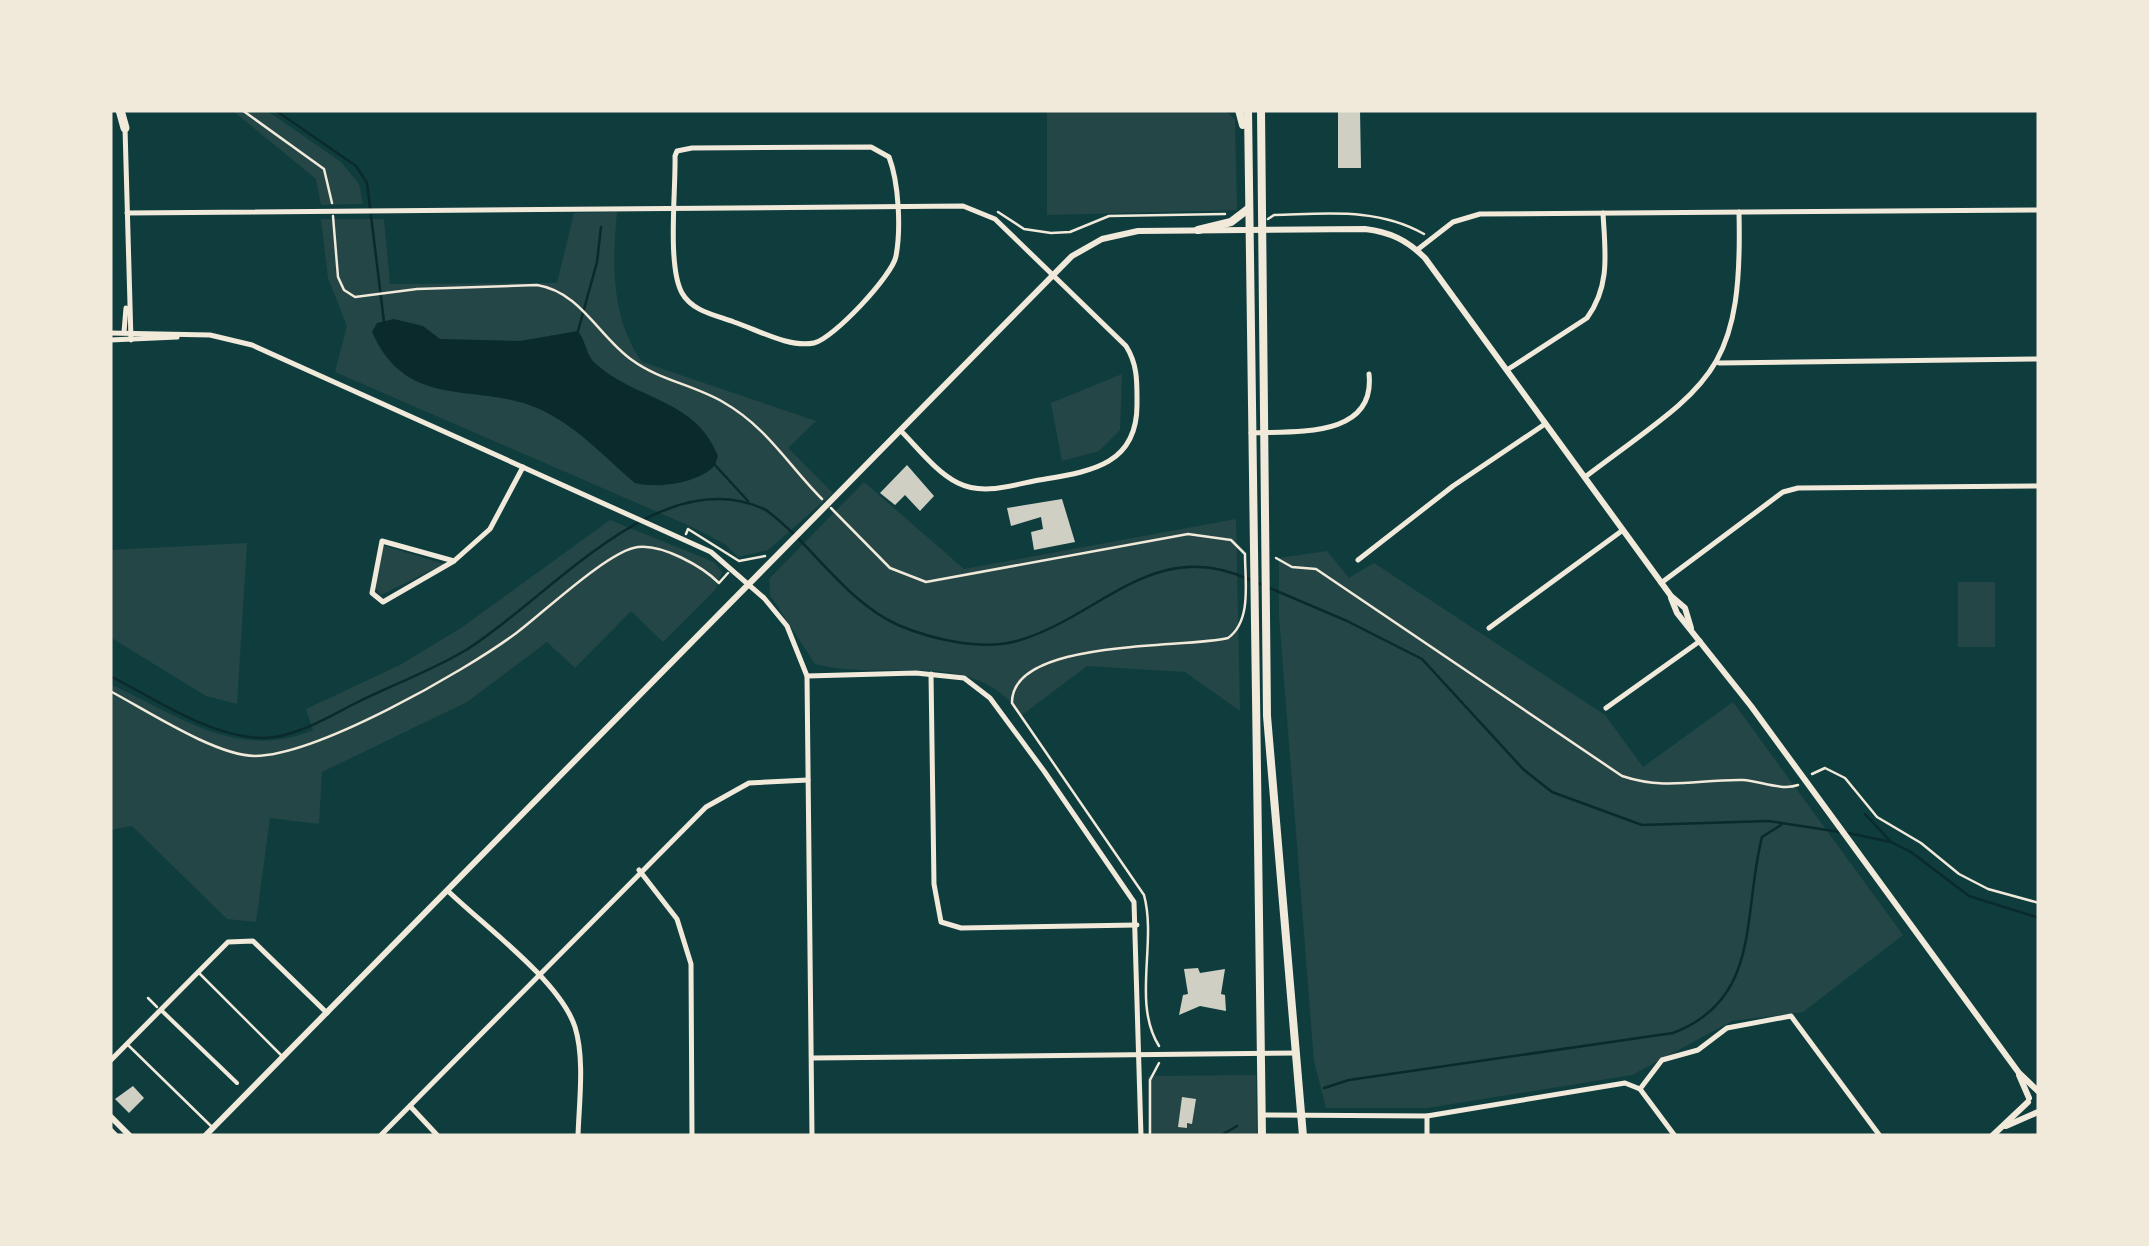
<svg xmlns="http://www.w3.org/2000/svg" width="2149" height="1246" font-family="'Roboto Condensed',sans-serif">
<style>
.green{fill:#244646}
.water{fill:#0a2a2b}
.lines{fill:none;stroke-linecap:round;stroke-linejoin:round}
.stream{stroke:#0a2a2b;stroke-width:2.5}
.building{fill:#cfcfc3}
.path{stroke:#f1e9da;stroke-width:2.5}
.service{stroke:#f1e9da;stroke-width:2.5}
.pedestrian{stroke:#f1e9da;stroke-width:4}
.minor{stroke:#f1e9da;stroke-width:5}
.tertiary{stroke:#f1e9da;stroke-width:6}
.secondary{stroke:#f1e9da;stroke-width:8}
.trunk{stroke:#f1e9da;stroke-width:9}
</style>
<rect width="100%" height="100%" fill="#0f3d3e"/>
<!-- green -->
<g class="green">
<path d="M 232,110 L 266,110 L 341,162 L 359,184 L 363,204 L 321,205 L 316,179 Z"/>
<path d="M 1047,110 L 1225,110 L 1235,120 L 1237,210 L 1047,215 Z"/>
<path d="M 617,212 C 612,264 611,318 642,362 L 816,421 L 788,448 L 833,493 L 768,550 L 738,557 L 725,544 L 690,526 L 335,372 L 347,326 L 328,278 L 321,219 L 384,219 L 390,284 L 557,283 L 574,213 Z"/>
<path d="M 1122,374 L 1120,430 L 1099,451 L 1062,461 L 1051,403 Z"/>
<path d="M 864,482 L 964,569 L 1236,519 L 1240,711 L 1185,672 L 1087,666 L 1022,715 C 970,645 887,683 815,664 L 770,595 L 769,579 Z"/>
<path d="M 610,520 L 714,562 L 722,572 L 715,590 L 663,642 L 631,611 L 575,668 L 547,642 L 467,702 L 322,772 L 319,824 L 270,818 L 256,922 L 227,919 L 132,826 L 110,830 L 110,684 C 177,715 239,762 313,730 L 306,709 L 400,665 L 461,628 Z"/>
<path d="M 247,543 L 237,704 L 206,696 L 110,637 L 110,550 Z"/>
<path d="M 382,545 L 444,564 L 381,595 L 375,587 Z"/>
<path d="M 1327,551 L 1349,578 L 1374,563 L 1605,715 L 1643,767 L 1733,702 L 1903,935 L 1803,1012 L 1732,1021 L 1632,1075 L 1427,1108 L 1326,1108 L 1314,1061 L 1279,616 L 1279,558 Z"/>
<rect x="1958" y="582" width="37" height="65"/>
<path d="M 1256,1075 L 1257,1136 L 1148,1136 L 1148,1076 Z"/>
</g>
<!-- water -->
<path class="water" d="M 394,319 L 423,326 L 440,339 L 520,341 L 578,331 C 586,341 586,356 596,364 C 638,401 696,399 718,456 L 715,465 C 700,483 657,489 635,483 C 603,456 576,425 537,408 C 474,382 407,411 372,332 L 377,323 Z"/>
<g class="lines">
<!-- stream -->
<g class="stream">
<path d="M 275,110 L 356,166 L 367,183 L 384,322"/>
<path d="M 578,331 L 597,262 L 601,227"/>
<path d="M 715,465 L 748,501"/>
<path d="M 1258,583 L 1347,621 L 1422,659 L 1523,769 L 1552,792 L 1642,825 L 1768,821 L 1840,832"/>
<path d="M 110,676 C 156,699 211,738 264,738 C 296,737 328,717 356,703 C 392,685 431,671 466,650 C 550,598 660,459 766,510 C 812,544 845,601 898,625 C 931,639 981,651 1017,641 C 1101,617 1153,535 1250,580"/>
<path d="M 1865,814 L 1891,842"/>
<path d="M 1848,833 L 1891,842 L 1911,852 L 1969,896 L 2039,918"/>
<path d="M 1324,1088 L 1349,1080 L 1673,1033 C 1762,999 1742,916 1762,837 L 1781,825"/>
<path d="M 1220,1136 L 1237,1126"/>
</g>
</g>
<!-- building -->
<g class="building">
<path d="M 1338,110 L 1360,110 L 1361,168 L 1338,168 Z"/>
<path d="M 907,465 L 934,496 L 920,511 L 905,495 L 895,505 L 880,493 Z"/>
<path d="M 1062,499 L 1075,542 L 1034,550 L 1031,532 L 1043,529 L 1041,517 L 1011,526 L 1007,508 Z"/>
<path d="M 1198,968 L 1200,973 L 1225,969 L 1221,994 L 1225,995 L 1226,1011 L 1200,1006 L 1179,1015 L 1183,995 L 1188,994 L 1184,969 Z"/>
<path d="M 133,1086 L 144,1098 L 129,1113 L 115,1099 Z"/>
<path d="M 1182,1097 L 1196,1099 L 1192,1124 L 1187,1123 L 1187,1128 L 1178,1127 Z"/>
</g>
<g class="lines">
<!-- path -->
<g class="path">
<path d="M 242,110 L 324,169 L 332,203"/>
<path d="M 998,212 L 1024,229 L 1051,233 L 1070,232 L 1109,216 L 1225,214"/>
<path d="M 333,216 L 338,277 L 344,290 L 355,297 L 417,289 L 537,285 C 581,292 599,337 632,360 C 659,380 694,385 723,402 C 767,427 788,465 822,499"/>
<path d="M 1268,219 L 1274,215 C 1325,214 1377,207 1424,234"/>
<path d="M 831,508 L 890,568 L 926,582 L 1188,534 L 1231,540 L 1245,554"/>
<path d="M 686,534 L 688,529 L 739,561 L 765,556"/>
<path d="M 1276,558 L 1292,567 L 1316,569 L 1622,776 C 1667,791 1699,779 1743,780 C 1760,781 1782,791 1798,785"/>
<path d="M 110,691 C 146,710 216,756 255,756 C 318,755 463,672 515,634 C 542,614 609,550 638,547 C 662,544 702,566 719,583 L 728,573"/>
<path d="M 1812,774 L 1825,768 L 1845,778 L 1877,817 L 1921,843 L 1959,874 L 1988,889 L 2039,903"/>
<path d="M 148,998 L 157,1007"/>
<path d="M 1159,1046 C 1132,1003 1157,943 1144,895 L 1012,703 C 1011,638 1184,649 1228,638 C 1252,621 1245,581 1245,555"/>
<path d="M 1150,1136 L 1150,1080 L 1159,1063"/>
</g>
<!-- service -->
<g class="service">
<path d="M 199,973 L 282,1056"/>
<path d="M 128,1045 L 212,1127"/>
</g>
<!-- pedestrian -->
<path class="pedestrian" d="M 161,1010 L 237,1083"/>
<!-- minor -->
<g class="minor">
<path d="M 125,128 L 131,340"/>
<path d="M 692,148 L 871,147 L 889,157 C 899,183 901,229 896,256 C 893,275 833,339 814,343 C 789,348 758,330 734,322 C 715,315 692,311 682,293 C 667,266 676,189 675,156 L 677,151 Z"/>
<path d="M 127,213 L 963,206 L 995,219 L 1126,346 C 1138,365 1137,383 1137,405 C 1137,469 1084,472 1034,481 C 1009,486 982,495 958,483 C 936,472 918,448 901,431"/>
<path d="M 1417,250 L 1453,222 L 1480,214 L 2039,210"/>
<path d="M 124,332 L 126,308"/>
<path d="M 110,333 L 210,335 L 252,345 L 711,552 L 764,598 L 787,626 L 807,676 L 812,1136"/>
<path d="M 110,340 L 177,337"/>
<path d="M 1719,363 L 2039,359"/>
<path d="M 1507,370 L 1587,318 C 1611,285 1605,251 1603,213"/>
<path d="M 1251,433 C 1294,431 1376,439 1369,374"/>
<path d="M 1585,477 C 1708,384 1743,377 1739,212"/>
<path d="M 1358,560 L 1453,486 L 1545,424"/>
<path d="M 454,561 L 382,541 L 372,593 L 383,602 L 454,561 L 490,529 L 523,467"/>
<path d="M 1661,583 L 1783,492 L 1798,488 L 2039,486"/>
<path d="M 1489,628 L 1623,530"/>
<path d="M 931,674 L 934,884 L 941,922 L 961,928 L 1137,925"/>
<path d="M 807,676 L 916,673 L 964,678 L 990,698 L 1044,771 L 1134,902 L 1141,1136"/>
<path d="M 1606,708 L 1700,641"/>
<path d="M 639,870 L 677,919 L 691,964 L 692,1136"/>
<path d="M 448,891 C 483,925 560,981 575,1027 C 585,1059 579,1103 578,1136"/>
<path d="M 812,1058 L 1297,1053"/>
<path d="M 110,1061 L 228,942 L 253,941 L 327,1013"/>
<path d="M 1640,1089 L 1662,1060 L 1698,1050 L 1727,1028 L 1791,1016 L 1880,1136"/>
<path d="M 410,1106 L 438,1136"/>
<path d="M 1261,1115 L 1427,1116 L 1625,1083 L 1640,1089 L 1675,1136"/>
<path d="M 1427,1116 L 1427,1136"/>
<path d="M 380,1136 L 706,807 L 749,783 L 808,780"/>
</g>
<!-- tertiary -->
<g class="tertiary">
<path d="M 1671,598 L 1677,613 L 1751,706 L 2019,1073 L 2039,1092"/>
<path d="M 2019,1075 L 2029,1098"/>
<path d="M 110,1116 L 130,1136"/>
<path d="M 2006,1126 L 2038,1112"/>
<path d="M 110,1130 L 116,1136"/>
<path d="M 205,1136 L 1072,256 L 1102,239 L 1138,231 L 1365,229 C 1390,232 1407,240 1425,258 L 1671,596 L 1685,608 L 1691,628"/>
<path d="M 1992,1136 L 2028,1102"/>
</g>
<!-- secondary -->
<g class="secondary">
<path d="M 1239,110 L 1243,125"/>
<path d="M 1248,110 L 1262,1136"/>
<path d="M 1261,110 L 1267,716 L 1303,1136"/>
<path d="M 1198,230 L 1231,222 L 1248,209"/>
</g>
<!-- trunk -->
<path class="trunk" d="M 120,110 L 125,128"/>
</g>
<!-- border -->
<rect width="2149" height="1246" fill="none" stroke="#f1e9da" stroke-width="225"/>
</svg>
